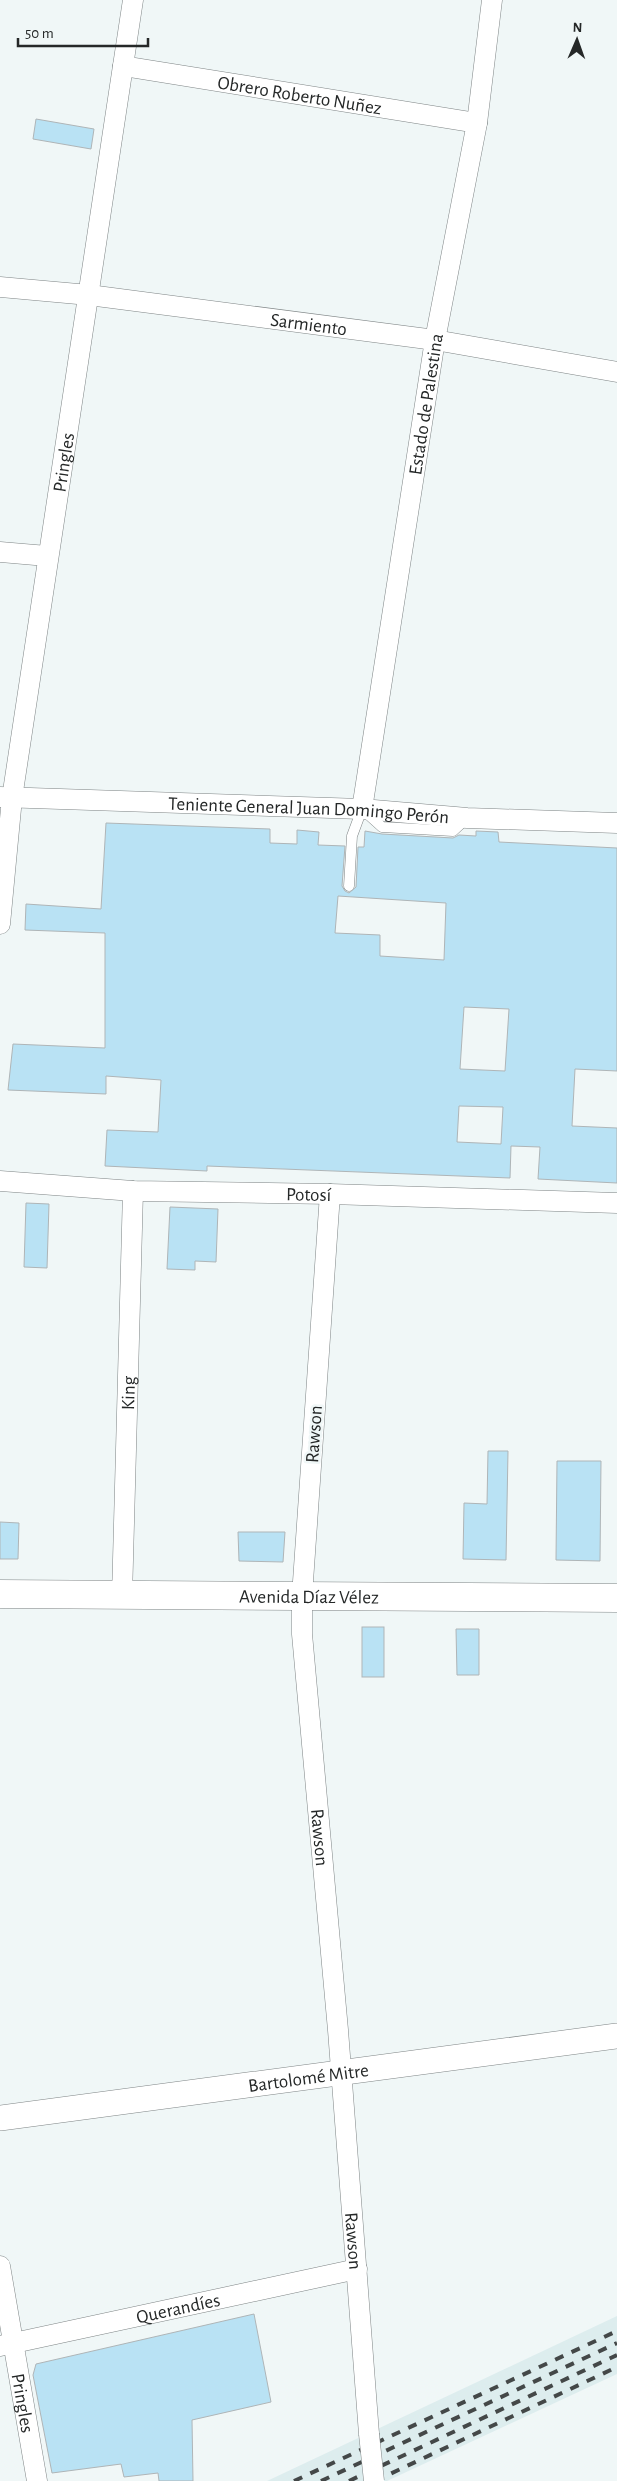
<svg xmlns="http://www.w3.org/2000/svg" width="617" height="2481" font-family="'Alegreya Sans',sans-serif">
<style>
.built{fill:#ddedee}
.building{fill:#b9e2f4;stroke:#afb5b7;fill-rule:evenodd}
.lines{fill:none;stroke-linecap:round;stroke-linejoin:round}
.service-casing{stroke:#7e8485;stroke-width:11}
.minor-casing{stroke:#7e8485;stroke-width:21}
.tertiary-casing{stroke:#7e8485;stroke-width:26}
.secondary-casing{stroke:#7e8485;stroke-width:29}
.service{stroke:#fff;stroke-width:10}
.minor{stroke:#fff;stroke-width:20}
.tertiary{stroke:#fff;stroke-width:25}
.secondary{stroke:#fff;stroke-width:28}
.rail{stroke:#444848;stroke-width:4;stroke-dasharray:9 9;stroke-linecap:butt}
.minor-bridge-casing{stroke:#7e8485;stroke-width:21;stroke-linecap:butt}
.minor-bridge{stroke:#fff;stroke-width:20}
.labels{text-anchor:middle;stroke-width:5;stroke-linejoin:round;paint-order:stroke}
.street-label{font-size:19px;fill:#252828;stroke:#f0f7f7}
</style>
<rect width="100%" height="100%" fill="#f0f7f7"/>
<!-- built -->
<path class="built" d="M 617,2316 L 617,2374 L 387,2481 L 267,2481 Z"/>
<!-- building -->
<g class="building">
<path d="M 36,119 L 94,129 L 91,149 L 33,139 Z"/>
<path d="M 106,823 L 270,829 L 270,843 L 297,844 L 297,830 L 319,832 L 318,845 L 345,846 L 342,886 L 345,891 L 349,893 L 356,887 L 358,847 L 364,847 L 365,831 L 382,834 L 453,838 L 459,835 L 476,836 L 476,831 L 498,832 L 499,842 L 617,848 L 617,1071 L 575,1069 L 572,1126 L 617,1128 L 617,1183 L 538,1179 L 540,1147 L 511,1146 L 510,1178 L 207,1166 L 207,1171 L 105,1166 L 107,1130 L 158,1132 L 161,1080 L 106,1076 L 106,1094 L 8,1090 L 13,1044 L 105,1048 L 105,933 L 25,930 L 26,904 L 101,909 ZM 338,896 L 446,903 L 444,960 L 380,956 L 380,935 L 335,933 ZM 464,1007 L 509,1009 L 505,1071 L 460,1069 ZM 459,1106 L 503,1107 L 501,1144 L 457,1142 Z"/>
<path d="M 26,1203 L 49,1204 L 47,1268 L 24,1267 Z"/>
<path d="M 170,1207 L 218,1209 L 216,1262 L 195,1261 L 195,1270 L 167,1269 Z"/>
<path d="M 488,1451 L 508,1451 L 506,1560 L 463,1559 L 464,1503 L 487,1504 Z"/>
<path d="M 557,1461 L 601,1461 L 600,1561 L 556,1560 Z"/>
<path d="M 0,1522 L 19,1523 L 18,1559 L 0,1559 Z"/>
<path d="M 238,1532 L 285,1532 L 283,1562 L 239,1561 Z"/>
<rect x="362" y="1627" width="22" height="50"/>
<path d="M 456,1629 L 479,1629 L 479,1675 L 457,1675 Z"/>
<path d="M 254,2314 L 271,2402 L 192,2420 L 193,2481 L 159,2481 L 158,2473 L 124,2477 L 121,2464 L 52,2473 L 33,2375 L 36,2364 Z"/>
</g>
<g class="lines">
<!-- service casing -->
<g class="service-casing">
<path id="service" d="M 349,886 L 352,836 L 362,809 L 382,827 L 453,831 L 466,819"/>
</g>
<!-- minor casing -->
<g class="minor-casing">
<g id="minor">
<path id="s1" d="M 123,66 L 477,123"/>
<path id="s2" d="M 0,287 L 89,295 L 435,340 L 617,372"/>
<path d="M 0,552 L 47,556"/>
<path id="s3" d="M 0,797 L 362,809 L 467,818 L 617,823"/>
<path id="s4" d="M 362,809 L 435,340 L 477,123 L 492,0"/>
<path id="s5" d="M 0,924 L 12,798 L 133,0"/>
<path id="s6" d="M 0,1181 L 133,1191 L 330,1194 L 617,1203"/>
<path id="s7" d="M 330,1194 L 302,1596 L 302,1634 L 338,2030 L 369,2434"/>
<path id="s8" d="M 122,1597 L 133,1191"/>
<path id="s9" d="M 0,2266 L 37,2481"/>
<path id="s10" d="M 0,2346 L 357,2269"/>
</g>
</g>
<!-- tertiary casing -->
<g class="tertiary-casing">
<g id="tertiary">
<path id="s11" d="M 0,2118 L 617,2036"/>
</g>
</g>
<!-- secondary casing -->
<g class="secondary-casing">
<g id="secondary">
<path id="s12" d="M 0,1594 L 617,1598"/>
</g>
</g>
<!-- service -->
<use href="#service" class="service"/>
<!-- minor -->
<use href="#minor" class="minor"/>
<!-- tertiary -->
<use href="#tertiary" class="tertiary"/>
<!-- secondary -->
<use href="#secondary" class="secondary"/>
<!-- rail -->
<g class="rail">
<path d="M 294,2481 L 617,2331"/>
<path d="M 321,2481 L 617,2343"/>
<path d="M 349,2481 L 617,2355"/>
<path d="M 375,2481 L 617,2367"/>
</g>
<!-- minor-bridge casing -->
<g class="minor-bridge-casing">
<path id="minor-bridge" d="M 369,2434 L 374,2481"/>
</g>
<!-- minor-bridge -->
<use href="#minor-bridge" class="minor-bridge"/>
</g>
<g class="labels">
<!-- street labels -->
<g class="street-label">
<text dy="7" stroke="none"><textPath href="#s1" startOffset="179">Obrero Roberto Nuñez</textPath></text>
<text dy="7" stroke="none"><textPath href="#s2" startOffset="311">Sarmiento</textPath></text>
<text dy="7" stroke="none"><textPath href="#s4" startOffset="410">Estado de Palestina</textPath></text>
<text dy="7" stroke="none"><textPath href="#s5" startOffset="466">Pringles</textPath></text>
<text dy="7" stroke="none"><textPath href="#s3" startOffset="309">Teniente General Juan Domingo Perón</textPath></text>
<text dy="7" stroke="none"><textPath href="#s6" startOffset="309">Potosí</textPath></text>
<text dy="7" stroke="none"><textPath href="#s8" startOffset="204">King</textPath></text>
<text transform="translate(313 1434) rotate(-86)" y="7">Rawson</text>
<text dy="7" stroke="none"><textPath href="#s12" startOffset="309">Avenida Díaz Vélez</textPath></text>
<text dy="7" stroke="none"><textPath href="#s7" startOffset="645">Rawson</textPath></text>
<text dy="7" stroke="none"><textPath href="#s11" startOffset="311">Bartolomé Mitre</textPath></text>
<text dy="7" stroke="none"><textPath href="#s7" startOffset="1050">Rawson</textPath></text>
<text dy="7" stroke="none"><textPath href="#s10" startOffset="182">Querandíes</textPath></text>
<text dy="7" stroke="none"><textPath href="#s9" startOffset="139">Pringles</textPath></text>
</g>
</g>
<!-- north arrow -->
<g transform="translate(577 40) rotate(2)" stroke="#f0f7f7" stroke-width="4" paint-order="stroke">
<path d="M0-4L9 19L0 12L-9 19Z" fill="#252828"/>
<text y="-8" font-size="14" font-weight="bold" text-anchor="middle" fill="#252828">N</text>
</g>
<!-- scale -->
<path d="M18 38v8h130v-8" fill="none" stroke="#252828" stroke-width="2.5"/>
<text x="25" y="38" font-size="15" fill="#252828" stroke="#f0f7f7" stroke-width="4" paint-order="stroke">50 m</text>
</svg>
